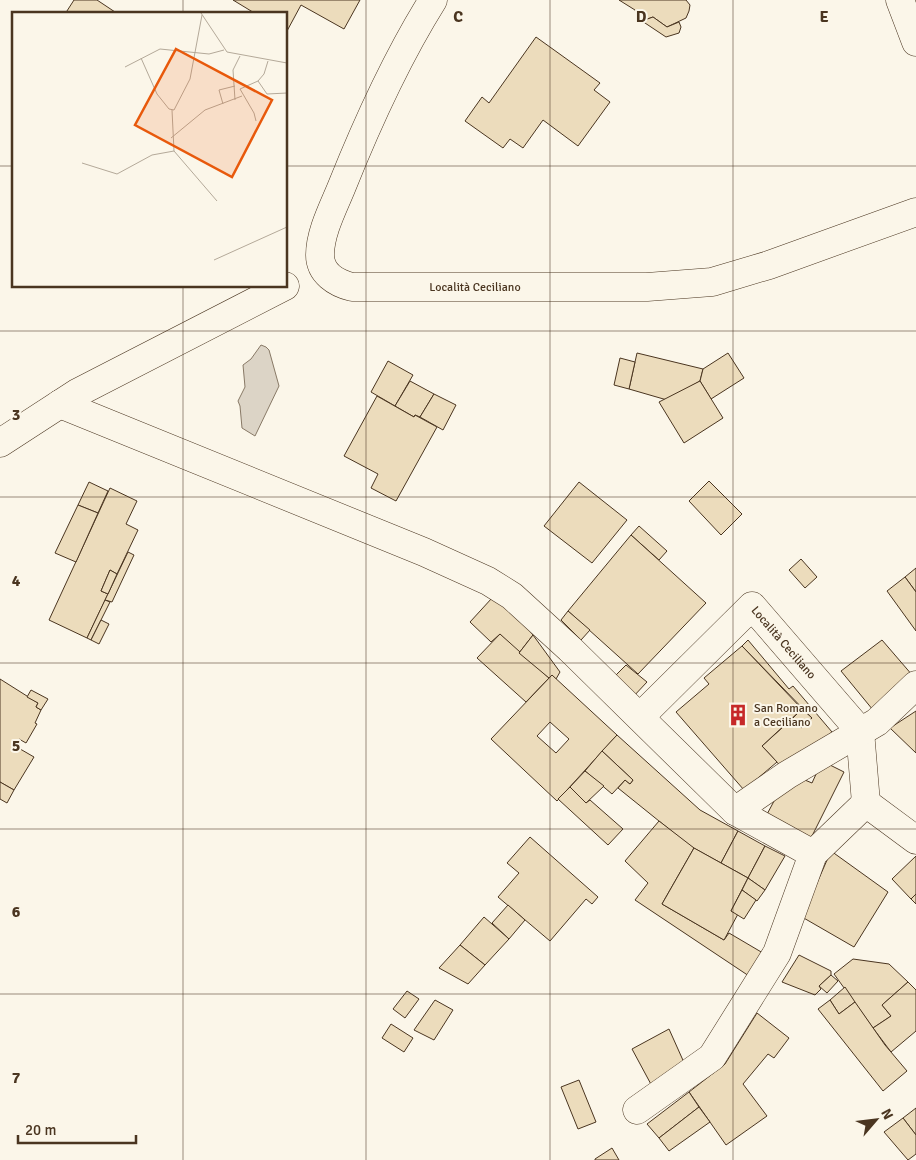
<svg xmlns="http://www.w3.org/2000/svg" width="916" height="1160" font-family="Signika,sans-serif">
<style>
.water{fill:#dcd4c6;stroke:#887966}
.building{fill:#ecdcbc;stroke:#4a3520;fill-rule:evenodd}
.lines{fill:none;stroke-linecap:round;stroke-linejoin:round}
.street-casing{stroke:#4a3520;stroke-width:29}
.street{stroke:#fbf6e9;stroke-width:28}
.grid{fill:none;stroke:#4a3520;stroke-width:1;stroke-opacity:0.55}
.labels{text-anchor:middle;stroke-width:4;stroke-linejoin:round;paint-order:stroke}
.street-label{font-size:12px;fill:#4a3520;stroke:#fbf6e9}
.poi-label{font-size:12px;fill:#4a3520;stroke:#fbf6e9;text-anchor:start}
.inset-road{fill:none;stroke:#b4a999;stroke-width:1}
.view{fill:#e8590c;fill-opacity:0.15;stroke:#e8590c;stroke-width:2.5}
.inset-edge{fill:none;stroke:#4a3520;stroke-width:2.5}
.grid-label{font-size:16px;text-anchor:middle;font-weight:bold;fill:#4a3520;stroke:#fbf6e9;stroke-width:4;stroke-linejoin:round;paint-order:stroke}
</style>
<rect width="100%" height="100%" fill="#fbf6e9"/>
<!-- water -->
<path class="water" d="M 261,345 L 266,347 L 269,350 L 279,386 L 255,436 L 242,428 L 240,406 L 238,401 L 245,387 L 243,365 L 251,359 Z"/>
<!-- building -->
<g class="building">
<path d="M 74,0 L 97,0 L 118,14 L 65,14 Z"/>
<path d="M 233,0 L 360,0 L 344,29 L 301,5 L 287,31 L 286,14 L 256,14 Z"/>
<path d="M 619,0 L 686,0 L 690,5 L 689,11 L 686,18 L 667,27 L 653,17 L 642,21 L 635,10 Z"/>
<path d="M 653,17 L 667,27 L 679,22 L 681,27 L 679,33 L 666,37 L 642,21 Z"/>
<path d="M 536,37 L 600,83 L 594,90 L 610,102 L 578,146 L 543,120 L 523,148 L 510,139 L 503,148 L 465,121 L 482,97 L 489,103 Z"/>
<path d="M 637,353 L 703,369 L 700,381 L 667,400 L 629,389 Z"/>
<path d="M 728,353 L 744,378 L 711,399 L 700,381 L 703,369 Z"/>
<path d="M 620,358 L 635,362 L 629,389 L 614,385 Z"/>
<path d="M 388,361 L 413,375 L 395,406 L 371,392 Z"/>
<path d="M 410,381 L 434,394 L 420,417 L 415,415 L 414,417 L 395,406 Z"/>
<path d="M 700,381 L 723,418 L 684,443 L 659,402 Z"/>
<path d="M 434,394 L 456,405 L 443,430 L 420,417 Z"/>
<path d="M 377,396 L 414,417 L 415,415 L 437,427 L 396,501 L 371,488 L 378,474 L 344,456 Z"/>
<path d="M 709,481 L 742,514 L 721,535 L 689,501 Z"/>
<path d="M 89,482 L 108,491 L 98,513 L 78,505 Z"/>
<path d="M 579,482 L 627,520 L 592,563 L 544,526 Z"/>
<path d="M 110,488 L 137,501 L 126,524 L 138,530 L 117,574 L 110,570 L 101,591 L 108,594 L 87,638 L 49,620 Z"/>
<path d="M 78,505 L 98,513 L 76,562 L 55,553 Z"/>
<path d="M 639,526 L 667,551 L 659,560 L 631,535 Z"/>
<path d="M 631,535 L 706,603 L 638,674 L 568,611 Z"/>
<path d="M 128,552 L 134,555 L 112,602 L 105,600 Z"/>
<path d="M 801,559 L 817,577 L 805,588 L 789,570 Z"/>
<path d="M 916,568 L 916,592 L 905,577 Z"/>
<path d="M 110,570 L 117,574 L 108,594 L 101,591 Z"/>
<path d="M 905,577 L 916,592 L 916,631 L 887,591 Z"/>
<path d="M 492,598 L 518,615 L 533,635 L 519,653 L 500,634 L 491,642 L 470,622 Z"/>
<path d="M 105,600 L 110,602 L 91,640 L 87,638 Z"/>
<path d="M 568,611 L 590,630 L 581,640 L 561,620 Z"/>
<path d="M 101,620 L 109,624 L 99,644 L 91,640 Z"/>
<path d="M 500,634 L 549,678 L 526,702 L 477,658 Z"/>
<path d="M 533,635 L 560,672 L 556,679 L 552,675 L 549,678 L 519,653 Z"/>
<path d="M 748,640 L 789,689 L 793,686 L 832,732 L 786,772 L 762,746 L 792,719 L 801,728 L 812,718 L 742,646 Z"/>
<path d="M 882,640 L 913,676 L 873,710 L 841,671 Z"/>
<path d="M 742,646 L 802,709 L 762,746 L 777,762 L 744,790 L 676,712 L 709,684 L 704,678 Z"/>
<path d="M 626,665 L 647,682 L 632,698 L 612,679 Z"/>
<path d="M 552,675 L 617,735 L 557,801 L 491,739 ZM 550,722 L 569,739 L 556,753 L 537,736 Z"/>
<path d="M 0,679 L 38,703 L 36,707 L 41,710 L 35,723 L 37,724 L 26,743 L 19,739 L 15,746 L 34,757 L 14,790 L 0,782 Z"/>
<path d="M 31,690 L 48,699 L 41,710 L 36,707 L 38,703 L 27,697 Z"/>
<path d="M 802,709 L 812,718 L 801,728 L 792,719 Z"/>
<path d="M 916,711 L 916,753 L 890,728 Z"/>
<path d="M 617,735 L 700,810 L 738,831 L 721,863 L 690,846 L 618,788 L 625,780 L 630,784 L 633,780 L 602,751 Z"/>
<path d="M 602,751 L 633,780 L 630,784 L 625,780 L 612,794 L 585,771 Z"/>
<path d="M 822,761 L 844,772 L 810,840 L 765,818 L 781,788 L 793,775 L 812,783 Z"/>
<path d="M 585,771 L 604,786 L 586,803 L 570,787 Z"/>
<path d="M 0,782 L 14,790 L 7,803 L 0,799 Z"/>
<path d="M 570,787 L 586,803 L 590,800 L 623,829 L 608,845 L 558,799 Z"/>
<path d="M 659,821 L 694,848 L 662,904 L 724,940 L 729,933 L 768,956 L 752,978 L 635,900 L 648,883 L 625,861 Z"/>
<path d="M 738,831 L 765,846 L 748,878 L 721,863 Z"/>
<path d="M 530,837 L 598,897 L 592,904 L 586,899 L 550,941 L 498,897 L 519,873 L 507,863 Z"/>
<path d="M 765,846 L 785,856 L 765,890 L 748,878 Z"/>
<path d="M 694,848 L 748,878 L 731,911 L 738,914 L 724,940 L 662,904 Z"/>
<path d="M 831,851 L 888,892 L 854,947 L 802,917 Z"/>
<path d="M 916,856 L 916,894 L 911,899 L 892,879 Z"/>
<path d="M 748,878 L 765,890 L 757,901 L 742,890 Z"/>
<path d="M 742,890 L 756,900 L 744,919 L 731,911 Z"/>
<path d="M 916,894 L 916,904 L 911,899 Z"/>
<path d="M 508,905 L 525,920 L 509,939 L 492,923 Z"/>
<path d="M 484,917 L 509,939 L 485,965 L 460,945 Z"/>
<path d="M 460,945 L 485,965 L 468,984 L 439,968 Z"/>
<path d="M 799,955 L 831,971 L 831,975 L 819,986 L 821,989 L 815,995 L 782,982 Z"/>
<path d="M 853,959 L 889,964 L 908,982 L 882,1005 L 891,1016 L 873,1028 L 834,974 Z"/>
<path d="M 831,975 L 838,981 L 827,993 L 819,986 Z"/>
<path d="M 908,982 L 916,990 L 916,1031 L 891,1052 L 873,1028 L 891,1016 L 882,1005 Z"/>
<path d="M 845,987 L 855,1002 L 839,1014 L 830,1000 Z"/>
<path d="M 407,991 L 419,999 L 405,1018 L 393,1009 Z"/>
<path d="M 435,1000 L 453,1010 L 434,1040 L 414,1030 Z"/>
<path d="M 830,1000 L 839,1014 L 855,1002 L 885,1045 L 907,1071 L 883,1091 L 818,1009 Z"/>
<path d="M 757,1013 L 789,1038 L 774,1058 L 768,1054 L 743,1084 L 767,1116 L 726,1145 L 689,1092 L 725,1064 Z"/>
<path d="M 391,1024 L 413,1038 L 404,1052 L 382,1038 Z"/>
<path d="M 669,1029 L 686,1067 L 653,1088 L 632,1049 Z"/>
<path d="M 579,1080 L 596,1122 L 578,1129 L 561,1087 Z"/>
<path d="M 689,1092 L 699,1107 L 659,1138 L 647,1124 Z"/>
<path d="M 699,1107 L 710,1122 L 669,1151 L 659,1138 Z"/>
<path d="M 916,1108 L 916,1135 L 903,1118 Z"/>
<path d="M 903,1118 L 916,1135 L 916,1154 L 908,1160 L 884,1132 Z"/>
<path d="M 612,1148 L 619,1160 L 595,1160 L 595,1159 Z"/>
</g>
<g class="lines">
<!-- street casing -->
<g class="street-casing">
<g id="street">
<path id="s1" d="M 433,0 C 396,59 368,121 342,186 C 334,206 320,232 320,255 C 320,273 336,283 352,287 L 647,287 L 712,282 L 769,265 L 916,212"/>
<path d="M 900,0 L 916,42"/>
<path d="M 60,404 L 424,552 L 488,581 L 512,596 L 570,649 L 735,811 L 813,854"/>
<path d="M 0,443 L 77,393 L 285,286"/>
<path id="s2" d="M 640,717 L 752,606 L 860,731 L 866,803"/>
<path d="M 735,811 L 787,775 L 877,722 L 916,685"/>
<path d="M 637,1110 L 712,1057 L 777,953 L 813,854 L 866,803 L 916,840"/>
</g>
</g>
<!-- street -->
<use href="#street" class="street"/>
</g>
<!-- grid -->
<path class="grid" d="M 183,0 L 183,14M 366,0 L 366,1160M 550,0 L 550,1160M 733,0 L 733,1160M 0,166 L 14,166M 286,166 L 916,166M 183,286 L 183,1160M 0,331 L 916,331M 0,497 L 916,497M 0,663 L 916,663M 0,829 L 916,829M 0,994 L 916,994"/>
<!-- icons -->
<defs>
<g id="building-bare" transform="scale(1.725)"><path d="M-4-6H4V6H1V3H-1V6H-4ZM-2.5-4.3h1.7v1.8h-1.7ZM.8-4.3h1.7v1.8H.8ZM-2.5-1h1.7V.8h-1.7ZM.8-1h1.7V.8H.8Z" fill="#c62828" stroke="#fbf6e9" stroke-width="2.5" paint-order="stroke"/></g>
</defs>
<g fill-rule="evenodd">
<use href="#building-bare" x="738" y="715"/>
</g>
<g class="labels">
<!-- street labels -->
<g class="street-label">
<text dy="4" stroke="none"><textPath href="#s1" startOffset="452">Località Ceciliano</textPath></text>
<text dy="4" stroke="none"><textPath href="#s2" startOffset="206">Località Ceciliano</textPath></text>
</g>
<!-- poi labels -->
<g class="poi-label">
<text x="754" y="712">San Romano<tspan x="754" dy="14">a Ceciliano</tspan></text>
</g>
</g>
<!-- overview -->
<g transform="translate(12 12)">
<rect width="275" height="275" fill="#fbf6e9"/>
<path class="inset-road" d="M 189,1 L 215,40 L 275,51M 129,46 L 145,82 L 157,97 L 162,98 L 178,67 L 190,3M 113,55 L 148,37 L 197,42 L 212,38M 246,69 L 252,62 L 256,49M 223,88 L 221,58 L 228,44M 211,92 L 207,78 L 223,74M 160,98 L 162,139 L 205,189M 244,109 L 242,101 L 228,77 L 246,69 L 255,82 L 275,81M 159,126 L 193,98 L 230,84M 70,151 L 105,162 L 140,143 L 162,139M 202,248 L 275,215"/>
<path class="view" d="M 164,37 L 260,88 L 220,165 L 123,113 Z"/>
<rect width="275" height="275" class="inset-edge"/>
</g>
<g class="grid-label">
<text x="458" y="22">C</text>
<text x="641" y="22">D</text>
<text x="824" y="22">E</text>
<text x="16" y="420">3</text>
<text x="16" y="586">4</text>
<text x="16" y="751">5</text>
<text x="16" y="917">6</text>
<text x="16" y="1083">7</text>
</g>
<!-- north arrow -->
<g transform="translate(876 1120) rotate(62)" stroke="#fbf6e9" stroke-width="4" paint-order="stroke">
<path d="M0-4L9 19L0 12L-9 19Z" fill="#4a3520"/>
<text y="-8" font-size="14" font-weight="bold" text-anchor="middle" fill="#4a3520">N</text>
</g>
<!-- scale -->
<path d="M18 1135v8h118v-8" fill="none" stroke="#4a3520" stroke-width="2.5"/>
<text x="25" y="1135" font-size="15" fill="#4a3520" stroke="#fbf6e9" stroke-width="4" paint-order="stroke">20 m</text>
</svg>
